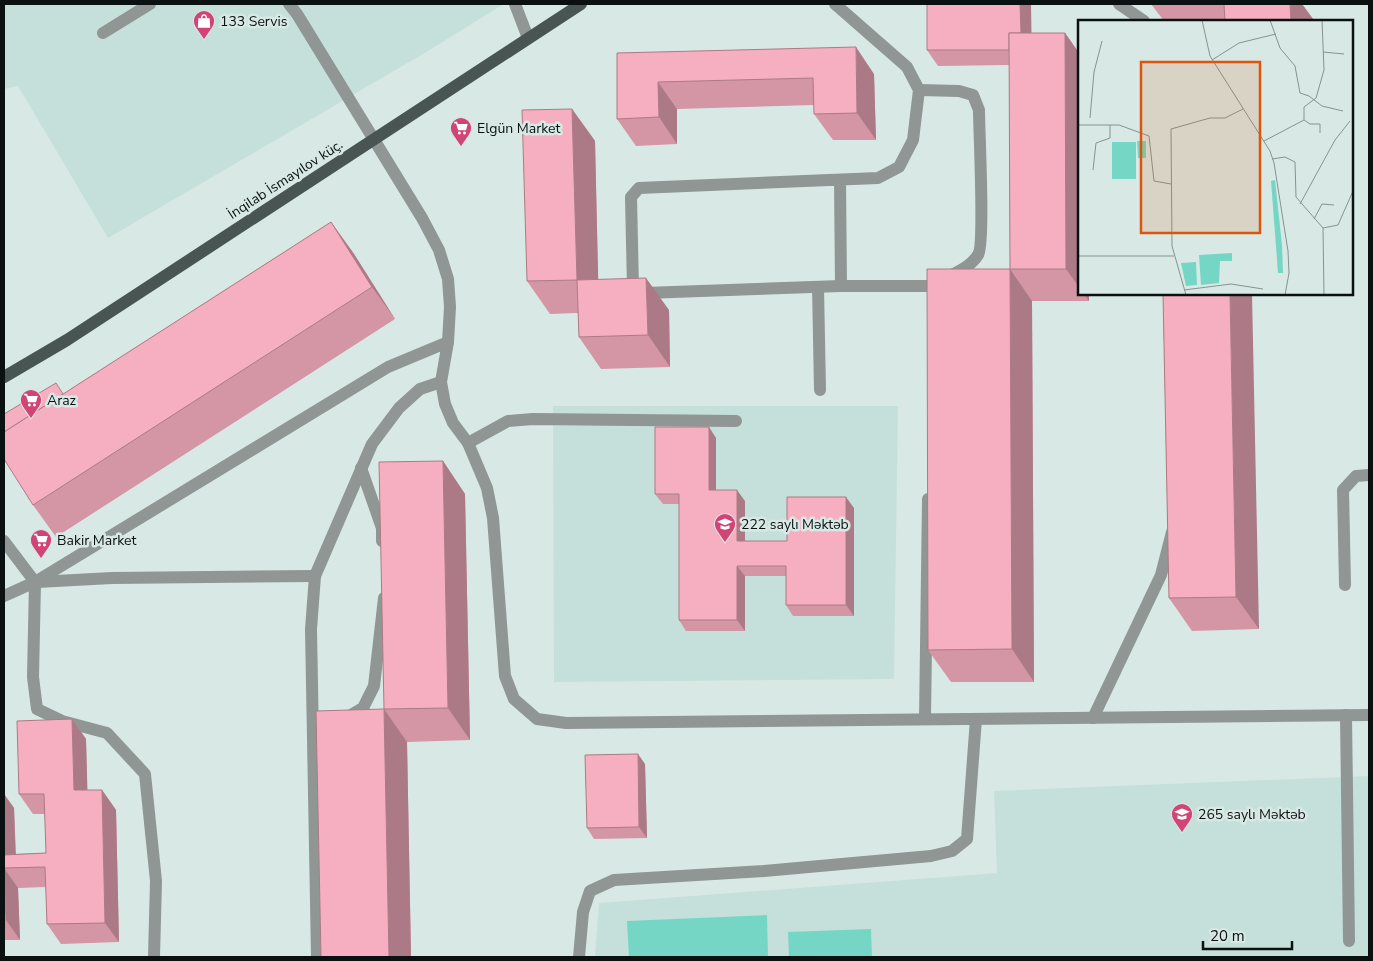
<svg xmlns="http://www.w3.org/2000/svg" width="1373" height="961" font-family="'Nunito Sans',sans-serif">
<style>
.built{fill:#c5e0da}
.green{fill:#76d6c5}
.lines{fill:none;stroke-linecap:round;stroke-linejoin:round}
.minor{stroke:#8f9694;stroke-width:12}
.major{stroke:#495552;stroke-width:12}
.wall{fill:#d496a5}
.shaded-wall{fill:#ac7a86}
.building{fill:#f6afc0;stroke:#ac7a86}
.labels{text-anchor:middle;stroke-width:5;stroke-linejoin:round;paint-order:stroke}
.poi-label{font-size:14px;fill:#0b1110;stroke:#d8e9e5;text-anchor:start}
.street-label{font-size:14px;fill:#0b1110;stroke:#d8e9e5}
.inset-road{fill:none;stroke:#869390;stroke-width:1}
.view{fill:#dd550c;fill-opacity:0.15;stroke:#dd550c;stroke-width:2.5}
.inset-edge{fill:none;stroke:#0b1110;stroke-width:2.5}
</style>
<rect width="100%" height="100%" fill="#d8e9e5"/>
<!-- built -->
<g class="built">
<path d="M 4,4 L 504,4 L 428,51 L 108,238 L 18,86 L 4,89 Z"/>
<path d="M 553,406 L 898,406 L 894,679 L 554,682 Z"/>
<path d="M 1368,776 L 1369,957 L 595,957 L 599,903 L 997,873 L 994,791 Z"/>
</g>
<!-- green -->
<g class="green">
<path d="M 767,915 L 768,957 L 629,957 L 627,921 Z"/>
<path d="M 871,929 L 872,957 L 789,957 L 788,932 Z"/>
</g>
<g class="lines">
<!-- minor -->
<g class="minor">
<path d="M 289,4 L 297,14 L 422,218 L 439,250 L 448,279 L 450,307 L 448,342 L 441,382 L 445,404 L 453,423 L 468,443 L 487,488 L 493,518 L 505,676 L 514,699 L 537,719 L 566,723 L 1369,715"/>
<path d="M 515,4 L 528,38"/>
<path d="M 835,4 L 907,67 L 919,90 L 913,140 L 899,167 L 878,178 L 639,188 L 631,197 L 633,288 L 645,293 L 841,286 L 840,180"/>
<path d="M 1119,4 L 1144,21"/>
<path d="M 103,33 L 150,4"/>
<path d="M 919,90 L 959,91 L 973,95 L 979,110 C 979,131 985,245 978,255 C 971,266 959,271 948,277"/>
<path d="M 841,286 L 931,286"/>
<path d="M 818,287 L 820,390"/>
<path d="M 468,443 L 508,421 L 533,419 L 736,421"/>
<path d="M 361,468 L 382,528 L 382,541"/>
<path d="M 4,541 L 35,582 L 4,596"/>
<path d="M 35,582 L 388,367 L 448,342"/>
<path d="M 35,582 L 33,677 L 37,709 L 62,721 L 107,733 L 145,774 L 156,881 L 154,957"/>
<path d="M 37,582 L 112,578 L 315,576"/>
<path d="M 1345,585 L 1343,490 L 1356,476 L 1369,475"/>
<path d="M 1346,715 L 1349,941"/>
<path d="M 346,718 L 363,708 L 374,686 L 384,598"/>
<path d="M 1093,718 L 1161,575 L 1172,532"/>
<path d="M 925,719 L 928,499"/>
<path d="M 317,957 L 311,629 L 315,576 L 372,444 L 399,408 L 420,389 L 441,382"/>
<path d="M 579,957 L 583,912 L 590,891 L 614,880 L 764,871 L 931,856 L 952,851 L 967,839 L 976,719"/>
</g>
<!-- major -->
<path class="major" d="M 4,377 L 67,340 L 581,4"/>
</g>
<!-- wall -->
<g class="wall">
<path d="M 1031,4 L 1031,33 L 1065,33 L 1079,53 L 1079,294 L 1089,294 L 1089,301 L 1032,301 L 1034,682 L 951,682 L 928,650 L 1010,269 L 1009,65 L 938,66 L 927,50 Z"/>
<path d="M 1151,4 L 1302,4 L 1313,19 L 1164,21 Z"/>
<path d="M 617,53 L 874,74 L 876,140 L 833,140 L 814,114 L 814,105 L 677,109 L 677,144 L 636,146 L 617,119 Z"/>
<path d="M 572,109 L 595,141 L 598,280 L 669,310 L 670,367 L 601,369 L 579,337 L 578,313 L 550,314 L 527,281 Z"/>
<path d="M 331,222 L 354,254 L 395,319 L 56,537 L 33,505 L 63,394 Z"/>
<path d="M 1163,294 L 1259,629 L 1192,631 L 1169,598 Z"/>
<path d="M 716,438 L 716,490 L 745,501 L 745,541 L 787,541 L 854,508 L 854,616 L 793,616 L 786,605 L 786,576 L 745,576 L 745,631 L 686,631 L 679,620 L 679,504 L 663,504 L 655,494 Z"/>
<path d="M 443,461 L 465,494 L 470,740 L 407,742 L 411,957 L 321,957 L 384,709 Z"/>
<path d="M 72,719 L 86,739 L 87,790 L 102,790 L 116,810 L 119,942 L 61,944 L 47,924 L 46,887 L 18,888 L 20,940 L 4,940 L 4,794 L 14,808 L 16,854 L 46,853 L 45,814 L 33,814 L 19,794 Z"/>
<path d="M 645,764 L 647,838 L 594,839 L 587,828 Z"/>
</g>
<!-- shaded-wall -->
<g class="shaded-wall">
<path d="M 1020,4 L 1031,4 L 1032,65 L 1021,50 Z"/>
<path d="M 1290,4 L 1302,4 L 1313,19 L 1313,21 L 1291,21 Z"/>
<path d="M 1065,33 L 1079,53 L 1079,287 L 1066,269 Z"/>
<path d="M 856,47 L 874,74 L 876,140 L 857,113 Z"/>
<path d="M 658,82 L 677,109 L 677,144 L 659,117 Z"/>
<path d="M 572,109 L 595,141 L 599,313 L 577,280 Z"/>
<path d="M 331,222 L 354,254 L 395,319 L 372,287 Z"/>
<path d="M 1010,269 L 1032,301 L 1034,682 L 1012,649 Z"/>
<path d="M 646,278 L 669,310 L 670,367 L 648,335 Z"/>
<path d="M 1084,294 L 1089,294 L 1089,301 Z"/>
<path d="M 1230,294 L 1252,294 L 1259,629 L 1236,597 Z"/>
<path d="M 709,427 L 716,438 L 716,501 L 709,490 Z"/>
<path d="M 443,461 L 465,494 L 470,740 L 448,708 Z"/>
<path d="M 737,490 L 745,501 L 745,552 L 737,541 Z"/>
<path d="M 846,497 L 854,508 L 854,616 L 846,605 Z"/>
<path d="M 737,566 L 745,576 L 745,631 L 737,620 Z"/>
<path d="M 384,709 L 407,742 L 411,957 L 389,957 Z"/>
<path d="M 72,719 L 86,739 L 88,810 L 74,790 Z"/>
<path d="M 638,754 L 645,764 L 647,838 L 639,827 Z"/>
<path d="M 102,790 L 116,810 L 119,942 L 105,923 Z"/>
<path d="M 4,794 L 14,808 L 16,868 L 4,857 Z"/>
<path d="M 4,868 L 18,888 L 20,940 L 6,920 Z"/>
</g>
<!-- building -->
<g class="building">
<path d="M 927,4 L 1020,4 L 1021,33 L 1009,33 L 1009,50 L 927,50 Z"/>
<path d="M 1224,4 L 1290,4 L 1291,21 L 1225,21 Z"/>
<path d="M 1009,33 L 1065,33 L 1066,269 L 1010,269 L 1012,649 L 928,650 L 927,269 L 1010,269 Z"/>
<path d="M 856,47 L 857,113 L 814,114 L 813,78 L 658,82 L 659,117 L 617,119 L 617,53 Z"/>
<path d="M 572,109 L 577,280 L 646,278 L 648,335 L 579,337 L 577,280 L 527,281 L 522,110 Z"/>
<path d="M 331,222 L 372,287 L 33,505 L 4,459 L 4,432 Z"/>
<path d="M 1163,294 L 1230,294 L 1236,597 L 1169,598 Z"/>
<path d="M 56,383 L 63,394 L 4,432 L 4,414 Z"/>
<path d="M 655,427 L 709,427 L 709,490 L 737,490 L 737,541 L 787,541 L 787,497 L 846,497 L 846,605 L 786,605 L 786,566 L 737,566 L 737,620 L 679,620 L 679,494 L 655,494 Z"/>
<path d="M 443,461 L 448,708 L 384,709 L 379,462 Z"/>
<path d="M 384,709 L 389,957 L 321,957 L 316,711 Z"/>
<path d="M 72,719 L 74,790 L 102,790 L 105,923 L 47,924 L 45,867 L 4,868 L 6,920 L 4,920 L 4,855 L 46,853 L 44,794 L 19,794 L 17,721 Z"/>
<path d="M 638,754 L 639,827 L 587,828 L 585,755 Z"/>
</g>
<!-- icons -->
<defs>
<g id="shop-pin" transform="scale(1.125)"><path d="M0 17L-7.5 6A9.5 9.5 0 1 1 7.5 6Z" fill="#d14475" stroke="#d8e9e5"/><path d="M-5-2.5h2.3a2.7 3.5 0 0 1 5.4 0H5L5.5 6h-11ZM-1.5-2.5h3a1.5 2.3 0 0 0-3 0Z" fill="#fff"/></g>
<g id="supermarket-pin" transform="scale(1.125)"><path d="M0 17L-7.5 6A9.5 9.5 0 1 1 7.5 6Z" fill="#d14475" stroke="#d8e9e5"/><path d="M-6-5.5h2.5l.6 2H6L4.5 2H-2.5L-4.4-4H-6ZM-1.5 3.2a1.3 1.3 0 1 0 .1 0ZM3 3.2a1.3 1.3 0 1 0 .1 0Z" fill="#fff"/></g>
<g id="school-pin" transform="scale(1.125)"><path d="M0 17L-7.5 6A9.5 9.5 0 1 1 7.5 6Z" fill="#d14475" stroke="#d8e9e5"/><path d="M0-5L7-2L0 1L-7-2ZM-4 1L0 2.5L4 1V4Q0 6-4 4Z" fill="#fff"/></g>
</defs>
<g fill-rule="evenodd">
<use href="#shop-pin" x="204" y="21"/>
<use href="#supermarket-pin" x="461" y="128"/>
<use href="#supermarket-pin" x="31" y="400"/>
<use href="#school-pin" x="725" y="524"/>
<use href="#supermarket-pin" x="41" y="540"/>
<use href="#school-pin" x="1182" y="814"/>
</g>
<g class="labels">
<!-- poi labels -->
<g class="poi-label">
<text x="220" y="26">133 Servis</text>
<text x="477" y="133">Elgün Market</text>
<text x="47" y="405">Araz</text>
<text x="741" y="529">222 saylı Məktəb</text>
<text x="57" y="545">Bakir Market</text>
<text x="1198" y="819">265 saylı Məktəb</text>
</g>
<!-- street labels -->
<g class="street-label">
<text transform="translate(285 179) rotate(-33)" y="5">İnqilab İsmayılov küç.</text>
</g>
</g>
<!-- overview -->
<g transform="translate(1078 20)">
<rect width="275" height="275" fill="#d8e9e5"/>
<path d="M 59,121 L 68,121 L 68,138 L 60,138 ZM 34,122 L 58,122 L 58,159 L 34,159 ZM 197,160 L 204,225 L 205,253 L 200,253 L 193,161 ZM 154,233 L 154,241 L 142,241 L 141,263 L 123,265 L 121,235 ZM 118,242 L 119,265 L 108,266 L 103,243 Z" fill="#76d6c5"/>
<path class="inset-road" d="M 124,0 L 132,36 L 192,131 L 196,143 L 210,231 L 211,253 L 207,275M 192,0 L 202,28 L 217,46 L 222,73 L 231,76 L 244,86 L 265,91M 245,32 L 266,34M 134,40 L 161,23 L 198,14M 12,98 L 16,52 L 24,21M 226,100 L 226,87 L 238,78 L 246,50 L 244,0M 0,105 L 41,105 L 71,116 L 76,161 L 93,164M 0,113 L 0,140M 186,121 L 226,100 L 232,104 L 242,104 L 242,113M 194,139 L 207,137 L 217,142 L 218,177 L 245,208 L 246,275M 15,150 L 18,123 L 32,118 L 32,105M 222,184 L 257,120 L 272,101M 236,199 L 244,184 L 256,185M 245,208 L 260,205 L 275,171M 0,236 L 96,236M 106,270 L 153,264 L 185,269M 108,275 L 94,226 L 93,109 L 132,98 L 147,98 L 165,89"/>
<path class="view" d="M 63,42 L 182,42 L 182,213 L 63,213 Z"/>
<rect width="275" height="275" class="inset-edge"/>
</g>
<!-- border -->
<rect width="1373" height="961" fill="none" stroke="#0b1110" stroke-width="10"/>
<!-- scale -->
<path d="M1203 941v8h89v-8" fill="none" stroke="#0b1110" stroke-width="2.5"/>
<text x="1210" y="941" font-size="15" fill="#0b1110" stroke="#d8e9e5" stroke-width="4" paint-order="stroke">20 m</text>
</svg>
